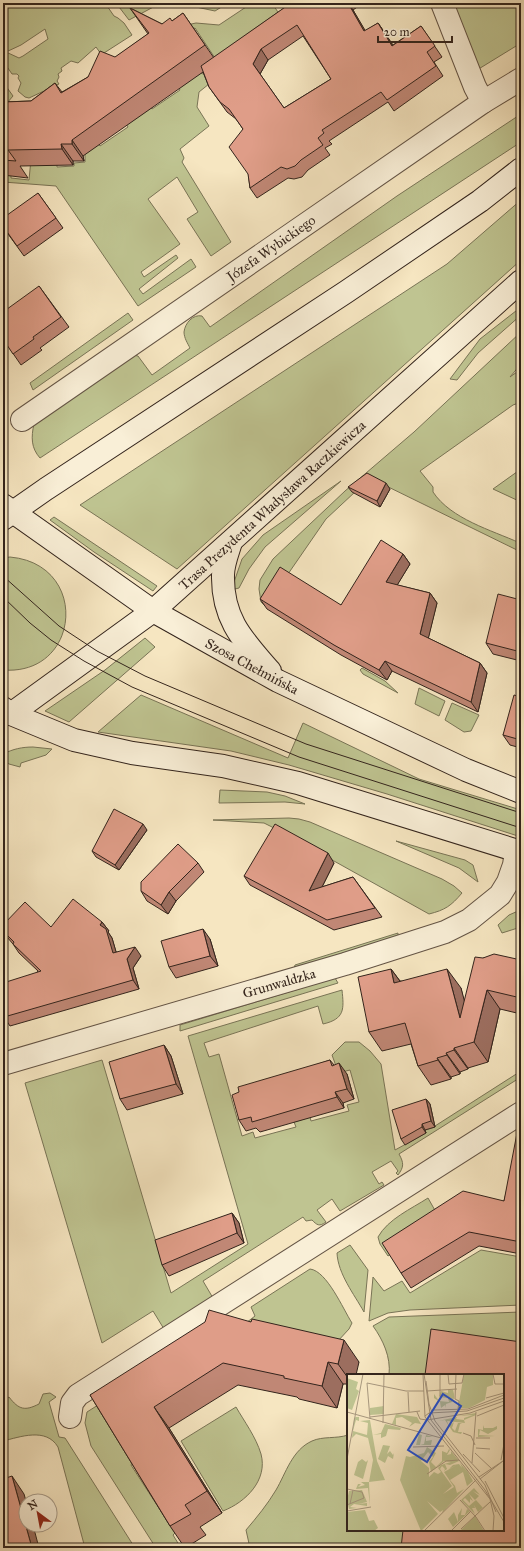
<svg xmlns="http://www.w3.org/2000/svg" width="524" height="1551" font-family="'IM FELL Great Primer',serif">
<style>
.green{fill:#bfc491;stroke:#797456;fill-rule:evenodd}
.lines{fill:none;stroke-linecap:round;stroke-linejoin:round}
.street-casing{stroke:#645445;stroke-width:24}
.secondary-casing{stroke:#33241c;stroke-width:24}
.street{stroke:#f9efd7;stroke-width:22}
.secondary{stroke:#f9efd7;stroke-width:22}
.tram{stroke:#33241c;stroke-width:1}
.wall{fill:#c08775;stroke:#33241c;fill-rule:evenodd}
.shaded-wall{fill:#9c6e5f;stroke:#33241c}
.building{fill:#df9d88;stroke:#33241c;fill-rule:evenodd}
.labels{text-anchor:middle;stroke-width:3;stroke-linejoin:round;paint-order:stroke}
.street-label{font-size:14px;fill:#33241c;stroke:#f9efd7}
.inset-road{fill:none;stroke:#a8987f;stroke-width:1}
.view{fill:#1d4ed8;fill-opacity:0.15;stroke:#1d4ed8;stroke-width:2}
.inset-edge{fill:none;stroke:#33241c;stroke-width:2}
</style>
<rect width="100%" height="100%" fill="#f6e6c1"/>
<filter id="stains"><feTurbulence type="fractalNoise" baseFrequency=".005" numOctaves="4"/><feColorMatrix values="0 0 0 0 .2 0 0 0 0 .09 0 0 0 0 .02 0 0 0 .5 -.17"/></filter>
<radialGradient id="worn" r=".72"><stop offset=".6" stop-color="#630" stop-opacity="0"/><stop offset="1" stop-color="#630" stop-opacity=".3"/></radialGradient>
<!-- green -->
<g class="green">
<path d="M 3,3 L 89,3 L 92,6 L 96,3 L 105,3 L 114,16 L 118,18 L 124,23 L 132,35 L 104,53 L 101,54 L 96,47 L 78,63 L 71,61 L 61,68 L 62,71 L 58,74 L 59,77 L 57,81 L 59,84 L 29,98 L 25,97 L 18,91 L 21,83 L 18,78 L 19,76 L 17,74 L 12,74 L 3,61 ZM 45,29 L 48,39 L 23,56 L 19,58 L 6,52 L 21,45 Z"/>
<path d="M 116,3 L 158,3 L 159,4 L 129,20 Z"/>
<path d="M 177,3 L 210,3 L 212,5 L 214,3 L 228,3 L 215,11 Z"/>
<path d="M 252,3 L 272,3 L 285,23 L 199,92 L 197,107 L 209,126 L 180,149 L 184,158 L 182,162 L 231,242 L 211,256 L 187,219 L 198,212 L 177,177 L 148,199 L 180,244 L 141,272 L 144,277 L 176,255 L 178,258 L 139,289 L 143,294 L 191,259 L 196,267 L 138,306 L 56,186 L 3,182 L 3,172 L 11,172 L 11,178 L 29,180 L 31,159 L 57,151 L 57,167 L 74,166 L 74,163 L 85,162 L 85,146 L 97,142 L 100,146 L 128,127 L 125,122 L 148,105 L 152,109 L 180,90 L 177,85 L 199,70 L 202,74 L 219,64 L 195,28 L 183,35 L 182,26 L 196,23 L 219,25 Z"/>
<path d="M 451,3 L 521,3 L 521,43 L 477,70 Z"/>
<path d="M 3,82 L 13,96 L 7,103 L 3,103 Z"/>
<path d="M 521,114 L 521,142 L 40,458 C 31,448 31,437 34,424 L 133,355 L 138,356 L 152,375 L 190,348 C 188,344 184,338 184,332 C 185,323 193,314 202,316 L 210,327 L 397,196 Z"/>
<path d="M 521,200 L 521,260 L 177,569 L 80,505 L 447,264 Z"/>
<path d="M 521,307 L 521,315 L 478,353 L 457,380 L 450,379 L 480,339 Z"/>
<path d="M 128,313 L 133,320 L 33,390 L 30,383 Z"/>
<path d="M 521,332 L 521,364 L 510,377 L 521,369 L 521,402 L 513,405 L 420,471 L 433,487 L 433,492 C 451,519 491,530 520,543 L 521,542 L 521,552 L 370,478 L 326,519 L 288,574 L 265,606 L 261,602 L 259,589 L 260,580 L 273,559 L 345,491 L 414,432 Z"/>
<path d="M 521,469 L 521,502 L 493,489 Z"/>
<path d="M 341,481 L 265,547 L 249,569 L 239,588 L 235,589 L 233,585 L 242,559 L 263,535 Z"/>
<path d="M 54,517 L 157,586 L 153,591 L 94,552 L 50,520 Z"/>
<path d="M 10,557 C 90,564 81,676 3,670 L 3,558 Z"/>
<path d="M 145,638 L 155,647 L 69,722 L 45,711 L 105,670 Z"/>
<path d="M 362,668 L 385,681 L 398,693 L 363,674 L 360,670 Z"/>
<path d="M 419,688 L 445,701 L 439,716 L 415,704 Z"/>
<path d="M 141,695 L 288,758 L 303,723 L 419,779 L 521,810 L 521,837 L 387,794 L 289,765 L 231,751 L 98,732 Z"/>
<path d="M 452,703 L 479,715 L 471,731 L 464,732 L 445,720 Z"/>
<path d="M 33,747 L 52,749 L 46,755 L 21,763 L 20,767 L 9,764 L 3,760 L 3,754 C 13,749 22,747 33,747 Z"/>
<path d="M 220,790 L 267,792 L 285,796 L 305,804 L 285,802 L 219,803 Z"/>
<path d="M 289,818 L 299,819 L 310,822 L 442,879 L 454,886 L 462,893 C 451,906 445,910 429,914 L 282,832 L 264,823 L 213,820 Z"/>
<path d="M 396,841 L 465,860 L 473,865 L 478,882 L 459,868 Z"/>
<path d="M 518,911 L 521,911 L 521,927 L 502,933 L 498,925 L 509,915 Z"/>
<path d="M 398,933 L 398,936 L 294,968 L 295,965 Z"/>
<path d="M 335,978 L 338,983 L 180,1031 L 180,1025 Z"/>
<path d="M 342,990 C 344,1009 345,1019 323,1024 L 318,1006 L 204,1043 L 209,1057 L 219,1054 L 242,1136 L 253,1132 L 255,1138 L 296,1127 L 294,1122 L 310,1117 L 311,1121 L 349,1111 L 347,1105 L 359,1102 L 350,1070 L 342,1072 L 336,1066 L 332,1055 L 345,1042 L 359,1042 L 370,1051 L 381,1064 L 395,1150 L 426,1133 L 425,1130 L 435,1127 L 435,1126 L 521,1071 L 521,1077 L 399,1154 C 404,1163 404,1167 398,1175 L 396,1173 L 398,1171 L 391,1161 L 372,1172 L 379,1184 L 382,1182 L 384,1185 L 340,1211 L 332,1199 L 317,1210 L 326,1222 C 319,1227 317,1225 312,1220 L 306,1221 L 303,1217 L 203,1281 L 213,1298 L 164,1329 L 153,1311 L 102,1343 L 25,1083 L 102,1060 L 171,1293 L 248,1244 L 188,1036 Z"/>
<path d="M 428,1198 L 441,1221 L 388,1256 L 380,1244 L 378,1237 C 388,1219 411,1209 428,1198 Z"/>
<path d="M 350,1245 L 368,1270 L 364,1312 C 354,1294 338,1274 337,1253 Z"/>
<path d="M 481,1250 L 521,1257 L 521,1305 L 410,1310 L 388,1313 L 369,1321 L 373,1277 L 384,1291 L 402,1281 L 410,1293 Z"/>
<path d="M 310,1269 C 327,1271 343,1309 352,1323 L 349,1329 L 337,1342 L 242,1326 L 255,1316 L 251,1307 Z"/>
<path d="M 521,1312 L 521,1351 L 434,1375 L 389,1375 C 391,1357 383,1340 373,1326 L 389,1317 Z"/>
<path d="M 193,1345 L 131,1465 L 175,1533 L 173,1535 L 181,1548 L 156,1548 L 91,1446 L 85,1423 L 87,1412 Z"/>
<path d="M 50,1393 L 56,1397 L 49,1402 L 59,1437 L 65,1438 L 67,1441 L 135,1548 L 85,1548 L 58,1447 C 46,1427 20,1437 3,1441 L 3,1401 L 9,1397 C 19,1410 25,1411 39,1404 L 43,1394 Z"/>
<path d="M 236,1407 C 244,1421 256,1437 261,1454 C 268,1480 246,1502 223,1511 L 181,1441 Z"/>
<path d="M 348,1435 L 348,1530 L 412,1530 L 410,1548 L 250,1548 L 246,1530 C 257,1517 267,1505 276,1490 C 286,1473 292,1450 312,1441 C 323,1436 336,1439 348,1435 Z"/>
</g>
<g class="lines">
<!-- street casing -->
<g class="street-casing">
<g id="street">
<path d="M 442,3 L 475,87 L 483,102"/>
<path d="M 22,420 L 483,102 L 521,79"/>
<path d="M 3,1064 L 345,964 L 445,932 L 469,920 L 500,895 L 508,882 L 514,865 L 516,851"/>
<path d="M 70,1417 L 72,1403 L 78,1395 L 521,1113"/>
</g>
</g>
<!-- secondary casing -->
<g class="secondary-casing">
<g id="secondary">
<path d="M 3,505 L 153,611 L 278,681 L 466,770 L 521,792"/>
<path d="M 3,519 L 46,489 L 346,292 L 480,201 L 521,169"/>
<path d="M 231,542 C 228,552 223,564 223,575 C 222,619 243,640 270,671"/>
<path d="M 3,708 L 11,714 L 74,740 L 132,753 L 223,766 L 298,783 L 521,852"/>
<path d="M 11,714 L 153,611 L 521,281"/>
</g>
</g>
<!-- street -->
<use href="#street" class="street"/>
<!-- secondary -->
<use href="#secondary" class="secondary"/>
<!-- tram -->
<g class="tram">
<path d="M 3,576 L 59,626 L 97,651 L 145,676 L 306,744 L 521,813"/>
<path d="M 3,597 L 30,623 L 51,640 L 84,661 L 132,687 L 299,757 L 521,828"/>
</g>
</g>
<!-- wall -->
<g class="wall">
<path d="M 291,3 L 363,3 L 353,10 L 365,31 L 378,23 L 393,45 L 421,26 L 442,57 L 434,62 L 443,76 L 394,111 L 388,102 L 329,141 L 332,144 L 325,148 L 330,155 L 308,170 L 302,177 L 294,179 L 288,178 L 257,198 L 250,188 L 243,129 L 236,119 L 227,112 L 209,87 L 203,72 L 83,156 L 84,161 L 73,161 L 73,165 L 20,166 L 28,178 L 3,175 L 3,102 L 31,101 L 55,83 L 62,92 L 88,77 L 148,34 L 130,8 L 162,24 L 172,21 L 183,13 L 214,58 ZM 303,36 L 331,79 L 284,108 L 260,74 L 268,60 Z"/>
<path d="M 38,193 L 63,228 L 24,256 L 3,227 Z"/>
<path d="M 39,286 L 69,327 L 40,348 L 42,350 L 21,365 L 3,339 Z"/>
<path d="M 348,487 L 390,489 L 380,507 L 352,492 Z"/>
<path d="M 403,554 L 410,564 L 397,585 L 430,593 L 437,603 L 428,638 L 480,663 L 487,673 L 478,712 L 392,671 L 387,680 L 341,655 L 267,609 L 260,599 L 341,605 Z"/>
<path d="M 521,600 L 521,661 L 493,654 L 486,643 Z"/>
<path d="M 521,697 L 521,748 L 510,745 L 503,735 Z"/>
<path d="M 147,830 L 119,870 L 96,857 L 92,851 Z"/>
<path d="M 198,863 L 204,872 L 176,901 L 168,914 L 147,901 L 141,891 Z"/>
<path d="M 334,863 L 322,887 L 353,877 L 382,917 L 334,930 L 250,885 L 244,876 Z"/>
<path d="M 102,922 L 109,931 L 108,932 L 112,938 L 116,952 L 141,956 L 133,968 L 139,989 L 10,1026 L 4,1017 L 38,971 L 19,953 L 13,944 L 7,937 L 3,932 L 3,925 L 51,927 Z"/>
<path d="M 210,939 L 218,966 L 176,978 L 169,967 Z"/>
<path d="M 483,958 L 521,960 L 521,1014 L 500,1009 L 488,1062 L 468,1068 L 468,1069 L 460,1072 L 460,1074 L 451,1077 L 451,1079 L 431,1085 L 418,1066 L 411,1044 L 382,1051 L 369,1032 L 391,969 L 400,981 L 461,988 L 464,1002 Z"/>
<path d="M 164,1045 L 171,1056 L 183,1094 L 127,1110 L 120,1099 Z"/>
<path d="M 330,1060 L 334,1065 L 347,1074 L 354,1099 L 343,1103 L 344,1108 L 260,1132 L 256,1128 L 246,1131 L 239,1120 L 239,1092 Z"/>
<path d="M 426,1099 L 430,1104 L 435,1127 L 425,1130 L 426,1133 L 405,1145 L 401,1139 Z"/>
<path d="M 3,1127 L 7,1139 L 3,1140 Z"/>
<path d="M 521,1134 L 521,1254 L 479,1246 L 411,1288 L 401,1273 L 504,1201 Z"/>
<path d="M 232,1213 L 239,1223 L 244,1243 L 169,1276 L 162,1265 Z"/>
<path d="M 251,1322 L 359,1362 L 348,1375 L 348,1384 L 343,1384 L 337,1408 L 299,1399 L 297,1397 L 238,1385 L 169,1428 L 222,1513 L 200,1527 L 206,1535 L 185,1548 L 170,1526 L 90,1395 Z"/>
</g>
<!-- shaded-wall -->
<g class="shaded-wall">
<path d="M 348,3 L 353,10 L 372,42 L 364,31 Z"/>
<path d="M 378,23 L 385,33 L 399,56 L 392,46 Z"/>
<path d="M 261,49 L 268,60 L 260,74 L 253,64 Z"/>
<path d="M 72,140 L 83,156 L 84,161 L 72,144 Z"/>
<path d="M 61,144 L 73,161 L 73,165 L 62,149 Z"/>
<path d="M 386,483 L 390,489 L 380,507 L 377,501 Z"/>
<path d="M 403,554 L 410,564 L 393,592 L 386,582 Z"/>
<path d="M 430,593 L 437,603 L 427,644 L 420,634 Z"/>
<path d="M 385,661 L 392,671 L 387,680 L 379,670 Z"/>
<path d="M 480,663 L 487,673 L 478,712 L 471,702 Z"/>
<path d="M 143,824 L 147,830 L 119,870 L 115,865 Z"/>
<path d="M 328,853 L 334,863 L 315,901 L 309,891 Z"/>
<path d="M 169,892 L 176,901 L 168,914 L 161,905 Z"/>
<path d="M 102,922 L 109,931 L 108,932 L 112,938 L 119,962 L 113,953 L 100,925 Z"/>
<path d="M 203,929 L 210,939 L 218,966 L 210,956 Z"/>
<path d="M 135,947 L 141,956 L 133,968 L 139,989 L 133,980 L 127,959 Z"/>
<path d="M 391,969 L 405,988 L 394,983 Z"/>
<path d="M 447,969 L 461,988 L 474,1037 L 460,1018 Z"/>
<path d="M 487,990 L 500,1009 L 488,1062 L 474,1042 Z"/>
<path d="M 164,1045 L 171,1056 L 183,1094 L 176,1084 Z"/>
<path d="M 454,1048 L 468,1068 L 468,1069 L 454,1050 Z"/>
<path d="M 446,1053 L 460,1072 L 460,1074 L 447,1055 Z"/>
<path d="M 437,1058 L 451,1077 L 451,1079 L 438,1060 Z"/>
<path d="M 339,1063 L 347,1074 L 354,1099 L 347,1089 Z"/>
<path d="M 335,1092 L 343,1103 L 344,1108 L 337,1097 Z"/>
<path d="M 426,1099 L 430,1104 L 435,1127 L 431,1121 Z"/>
<path d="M 422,1124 L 425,1130 L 426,1133 L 422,1127 Z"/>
<path d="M 3,1127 L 7,1139 L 3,1134 Z"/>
<path d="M 232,1213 L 239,1223 L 244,1243 L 237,1233 Z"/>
<path d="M 344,1340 L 359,1362 L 356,1375 L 348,1375 L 348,1378 L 338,1364 Z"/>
<path d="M 328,1362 L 343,1384 L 337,1408 L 322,1386 Z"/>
<path d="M 154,1407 L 169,1428 L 222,1513 L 207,1491 Z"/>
<path d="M 12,1476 L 24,1494 L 26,1501 L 26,1525 L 33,1525 L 39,1548 L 32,1548 Z"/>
</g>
<!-- building -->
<g class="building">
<path d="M 291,3 L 348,3 L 364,31 L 378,23 L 392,46 L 421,26 L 435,46 L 427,52 L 436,66 L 387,100 L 381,92 L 322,130 L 324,133 L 318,138 L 323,145 L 301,160 L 295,166 L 287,169 L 281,167 L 250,188 L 248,174 L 229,147 L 243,129 L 229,109 L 220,102 L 209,87 L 201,66 ZM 297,25 L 331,79 L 284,108 L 253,64 L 261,49 Z"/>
<path d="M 130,8 L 162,24 L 170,18 L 172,21 L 183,13 L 205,45 L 72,140 L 72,144 L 61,144 L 62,149 L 8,150 L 16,161 L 3,160 L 3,102 L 31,101 L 55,83 L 61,93 L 88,77 L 100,51 L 115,57 L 149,33 Z"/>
<path d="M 38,193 L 56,218 L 17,246 L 3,226 L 3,218 Z"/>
<path d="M 39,286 L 61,317 L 33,337 L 34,339 L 13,354 L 3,339 L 3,312 Z"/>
<path d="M 367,473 L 386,483 L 377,501 L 348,487 Z"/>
<path d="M 381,540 L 403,554 L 386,582 L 430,593 L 420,634 L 480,663 L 471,702 L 385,661 L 379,670 L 334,645 L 260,599 L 280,567 L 341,605 Z"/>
<path d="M 498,594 L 521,600 L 521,652 L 486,643 Z"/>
<path d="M 514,695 L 521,697 L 521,740 L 503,735 Z"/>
<path d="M 114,809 L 143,824 L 115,865 L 92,851 Z"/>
<path d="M 275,824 L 328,853 L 309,891 L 353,877 L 375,908 L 327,920 L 244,876 Z"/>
<path d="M 178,844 L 198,863 L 169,892 L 161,905 L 141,891 L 141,882 Z"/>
<path d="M 73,899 L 102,922 L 100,925 L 106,929 L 113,953 L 135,947 L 127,959 L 133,980 L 4,1017 L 3,1013 L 3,983 L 41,971 L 13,944 L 14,942 L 3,931 L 3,925 L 25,902 L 51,927 Z"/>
<path d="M 203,929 L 210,956 L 169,967 L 161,941 Z"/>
<path d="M 494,954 L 521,960 L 521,998 L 487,990 L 474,1042 L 454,1048 L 454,1050 L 446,1053 L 447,1055 L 437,1058 L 438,1060 L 418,1066 L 405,1023 L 369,1032 L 358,977 L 391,969 L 394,983 L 447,969 L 460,1018 L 475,957 L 483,958 Z"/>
<path d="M 164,1045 L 176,1084 L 120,1099 L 109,1062 Z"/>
<path d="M 330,1060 L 332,1066 L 339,1063 L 347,1089 L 335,1092 L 337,1097 L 252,1122 L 251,1117 L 239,1120 L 232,1095 L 239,1092 L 238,1087 Z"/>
<path d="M 426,1099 L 431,1121 L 422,1124 L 422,1127 L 401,1139 L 392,1110 Z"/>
<path d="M 517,1133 L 521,1134 L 521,1242 L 469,1232 L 401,1273 L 382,1243 L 463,1191 L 504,1201 Z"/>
<path d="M 232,1213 L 237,1233 L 162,1265 L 155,1240 Z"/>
<path d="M 209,1310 L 251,1322 L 252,1319 L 344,1340 L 338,1364 L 328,1362 L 322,1386 L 284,1378 L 284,1376 L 223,1363 L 154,1407 L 207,1491 L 185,1505 L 191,1514 L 170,1526 L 90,1395 L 205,1322 Z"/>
<path d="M 431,1329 L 521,1342 L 521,1548 L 401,1548 L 403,1530 L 503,1530 L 503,1375 L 425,1375 Z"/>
<path d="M 12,1476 L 32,1548 L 3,1548 L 3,1479 Z"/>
</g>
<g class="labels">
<!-- street labels -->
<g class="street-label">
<text transform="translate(271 248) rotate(-35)" y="5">Józefa Wybickiego</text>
<text transform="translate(272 505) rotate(-42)" y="5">Trasa Prezydenta Władysława Raczkiewicza</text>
<text transform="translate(252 666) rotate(28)" y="5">Szosa Chełmińska</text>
<text transform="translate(279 983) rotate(-16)" y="5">Grunwaldzka</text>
</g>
</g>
<!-- overview -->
<g transform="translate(347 1374)">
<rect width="157" height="157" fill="#f6e6c1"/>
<path d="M 117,0 L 146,0 L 146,11 L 140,13 L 138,26 L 122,34 L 111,34 ZM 0,4 L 11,8 L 9,15 L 12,17 L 5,36 L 0,34 ZM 101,16 L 106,16 L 107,20 L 107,16 L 107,26 L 106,24 L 105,28 L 99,30 L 98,34 L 98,31 L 94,34 L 93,28 L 87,24 L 87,20 L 92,27 L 102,28 L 101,24 L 92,23 L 94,17 L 101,19 ZM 37,32 L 37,40 L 23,41 L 23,34 ZM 129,39 L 129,41 L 117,46 L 118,49 L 100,47 L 102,52 L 107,48 L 105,54 L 108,57 L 111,49 L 115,49 L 113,50 L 111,58 L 115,58 L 114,60 L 106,58 L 98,46 L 91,47 L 110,43 L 109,45 L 117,46 L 117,44 L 126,41 L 111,42 ZM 49,40 L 70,43 L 74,50 L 68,49 L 62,53 L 65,49 L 55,43 L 49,44 L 49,51 L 45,50 ZM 9,43 L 12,43 L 12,47 L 9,46 L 6,57 L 20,61 L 21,49 L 13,47 L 23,46 L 30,87 L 38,106 L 22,108 L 23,132 L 21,114 L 9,115 L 11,110 L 14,110 L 11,113 L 18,111 L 14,108 L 22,108 L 26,86 L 21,64 L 9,60 L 5,64 L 7,44 ZM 38,50 L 54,54 L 53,56 L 41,55 L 39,62 L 34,64 L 34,60 L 26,61 L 34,59 ZM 136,51 L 137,54 L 146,54 L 150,52 L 150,55 L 141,60 L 133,56 L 132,61 L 148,62 L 131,63 L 131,55 L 136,56 ZM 72,60 L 75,61 L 73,71 L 77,70 L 79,61 L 86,63 L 79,63 L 79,67 L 85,66 L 84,71 L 98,71 L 69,71 ZM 36,71 L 43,72 L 40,80 L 43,77 L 46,81 L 47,79 L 46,85 L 41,82 L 38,89 L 31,85 ZM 80,73 L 89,79 L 84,88 L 89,93 L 95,87 L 95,77 L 100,79 L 102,75 L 103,76 L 100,81 L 104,80 L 104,77 L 112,87 L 103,91 L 98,90 L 100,95 L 97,97 L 98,95 L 95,92 L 93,95 L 105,112 L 96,120 L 107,113 L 97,98 L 110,91 L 102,95 L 106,91 L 112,90 L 115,94 L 113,89 L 120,97 L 117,91 L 126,107 L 120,112 L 116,98 L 103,106 L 108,112 L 110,119 L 117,115 L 95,139 L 96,136 L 93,138 L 80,127 L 91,140 L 74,157 L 53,106 L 59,82 L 63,83 L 77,79 ZM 81,78 L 86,83 L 82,88 L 84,98 L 97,87 L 104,88 L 94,91 L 91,94 L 94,98 L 91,100 L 87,98 L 82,103 L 82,94 L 74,87 ZM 15,85 L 19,88 L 21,86 L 16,105 L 7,101 L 11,88 ZM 127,114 L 133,121 L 126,117 L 132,122 L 128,126 L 122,120 L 126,127 L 123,125 L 123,129 L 118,124 L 116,126 L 122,132 L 129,126 L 136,134 L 141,129 L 131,138 L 127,131 L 128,134 L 125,134 L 128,140 L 114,126 ZM 15,116 L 20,128 L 11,130 L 20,129 L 20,132 L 7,130 L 3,133 L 10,134 L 2,135 L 0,126 L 2,117 ZM 115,134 L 114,141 L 118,141 L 120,135 L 123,137 L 106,153 L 101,145 L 107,138 L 111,148 L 111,141 ZM 18,136 L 22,147 L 27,146 L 31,154 L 27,157 L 0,157 L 0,138 ZM 128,142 L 137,157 L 113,157 Z" fill="#bfc491" fill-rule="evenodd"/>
<path class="inset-road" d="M 76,0 L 78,43 L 143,125 L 147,142 L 146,157M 77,0 L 84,46 L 138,116 L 157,148M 93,0 L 93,22M 101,0 L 102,10 L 115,9 L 117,0M 109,0 L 108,25 L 112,27 L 111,35M 146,0 L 148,10 L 157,10M 79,7 L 82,30 L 88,47 L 138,111 L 149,138M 80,17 L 110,15M 61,18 L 62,38M 139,24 L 157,19M 87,36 L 121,35 L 157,21M 0,38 L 94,64M 70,38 L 73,45 L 80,46M 78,42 L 82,39 L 120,37 L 157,24M 130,42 L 157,31M 23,43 L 73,37M 23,45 L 20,9 L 59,17 L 77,17M 80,46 L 123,39 L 157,27M 36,49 L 37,0M 116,59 L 124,62 L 128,71M 129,64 L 143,64M 66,73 L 97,72M 129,74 L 143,75M 128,79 L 145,95M 116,80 L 133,98M 0,85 L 16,0M 154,86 L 157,70M 125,89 L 129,38M 80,100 L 99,87 L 112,86M 132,103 L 156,87 L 133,105M 138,107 L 157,144M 0,115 L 15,118 L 17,124 L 0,131M 113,126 L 129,143 L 138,157M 3,130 L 6,116M 0,137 L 24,133M 114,155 L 143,128M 77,157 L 130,105M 104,157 L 124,137"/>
<path class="view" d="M 96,20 L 114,32 L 80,88 L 61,76 Z"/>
<rect width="157" height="157" class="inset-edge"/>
</g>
<!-- margin -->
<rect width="524" height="1551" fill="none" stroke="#f6e6c1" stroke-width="16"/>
<rect x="4" y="4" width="516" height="1543" fill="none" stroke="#33241c" stroke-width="2"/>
<rect x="8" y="8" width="508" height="1535" fill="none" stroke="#33241c"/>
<!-- north arrow -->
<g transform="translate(38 1513) rotate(328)"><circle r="19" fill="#f9efd7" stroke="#aa9e8c"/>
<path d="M0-3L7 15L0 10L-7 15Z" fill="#8f2418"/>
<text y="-6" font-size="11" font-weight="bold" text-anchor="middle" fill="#33241c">N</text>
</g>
<!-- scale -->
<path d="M378 36v6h74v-6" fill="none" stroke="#33241c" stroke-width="2"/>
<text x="384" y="36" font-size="12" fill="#33241c" stroke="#f9efd7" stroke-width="3" paint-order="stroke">20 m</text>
<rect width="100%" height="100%" filter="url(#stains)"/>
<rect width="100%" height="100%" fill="url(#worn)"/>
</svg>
